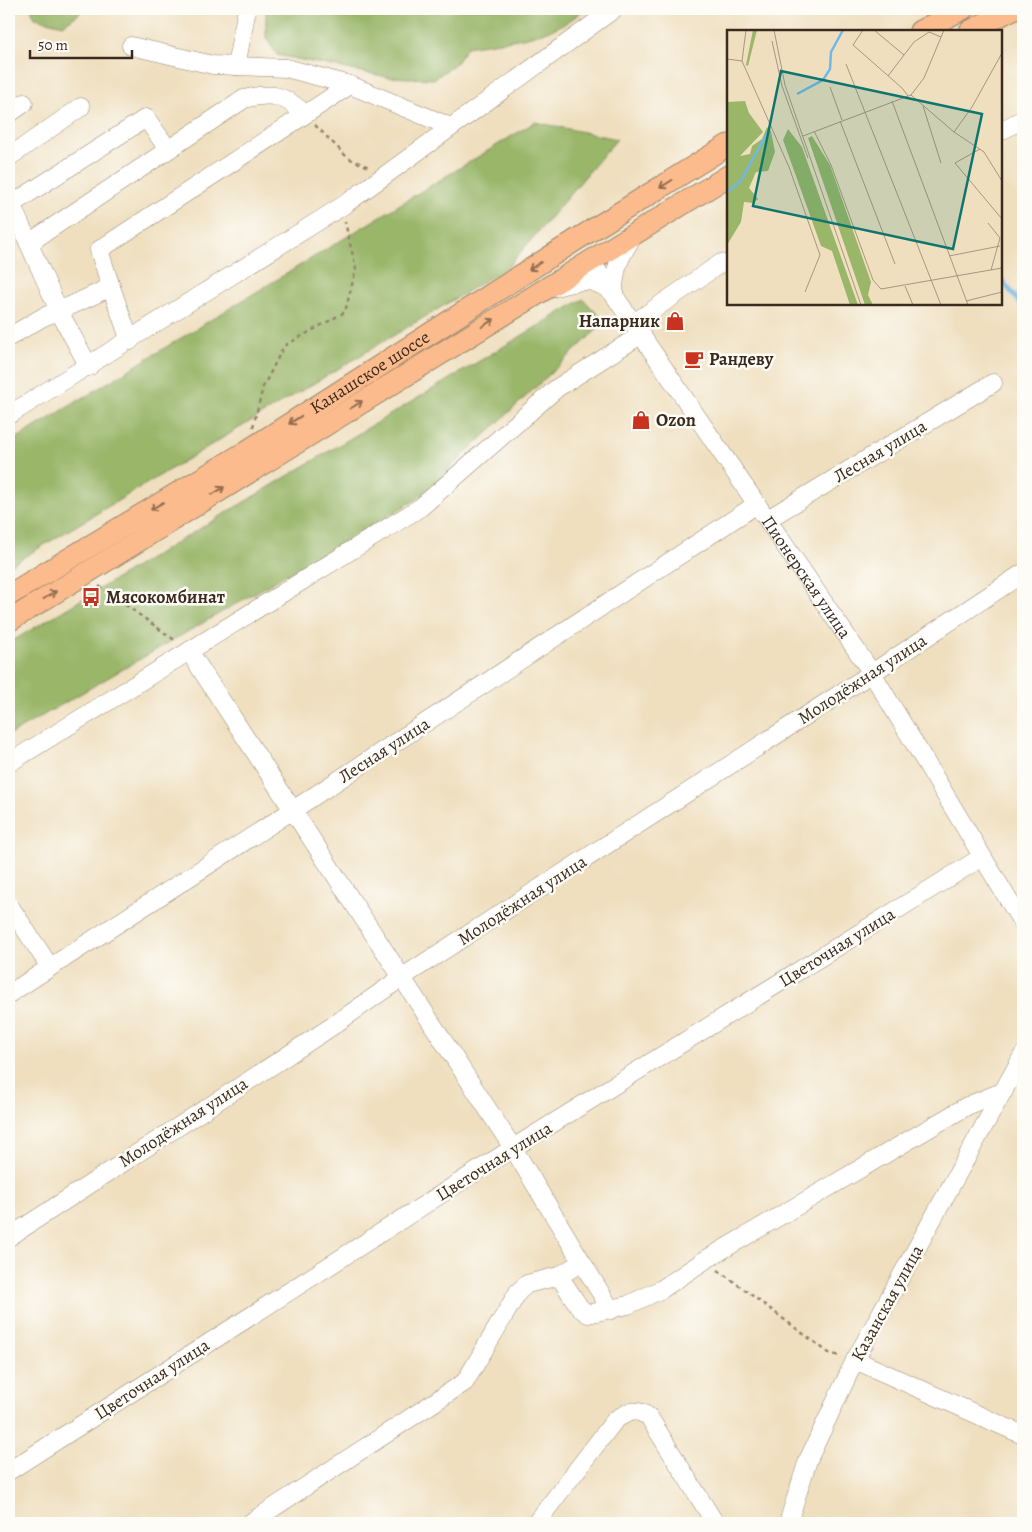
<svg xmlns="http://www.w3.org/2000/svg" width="1032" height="1532" font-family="Alegreya,serif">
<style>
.forest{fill:#99b669;stroke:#6a7044}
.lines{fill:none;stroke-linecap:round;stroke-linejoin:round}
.stream{stroke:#6fb8e7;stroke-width:4.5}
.minor-casing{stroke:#95846e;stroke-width:19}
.major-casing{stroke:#95846e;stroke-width:23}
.path{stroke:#95846e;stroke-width:2.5;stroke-dasharray:4 4;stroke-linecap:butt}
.minor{stroke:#fff;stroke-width:18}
.major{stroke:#fbbb8c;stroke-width:21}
.oneway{stroke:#916b50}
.labels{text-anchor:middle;stroke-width:5;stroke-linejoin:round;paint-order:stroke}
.poi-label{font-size:18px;font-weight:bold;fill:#3b2a1e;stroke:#fdfcf7;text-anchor:start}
.street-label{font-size:18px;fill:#3b2a1e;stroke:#fdfcf7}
.inset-river{fill:none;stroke:#6fb8e7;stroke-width:2.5}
.inset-road{fill:none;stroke:#a7977f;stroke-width:1}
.view{fill:#0f766e;fill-opacity:0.15;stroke:#0f766e;stroke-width:2.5}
.inset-edge{fill:none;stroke:#3b2a1e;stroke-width:2.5}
</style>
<rect width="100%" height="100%" fill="#fdfcf7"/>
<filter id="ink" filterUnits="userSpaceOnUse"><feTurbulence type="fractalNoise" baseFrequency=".02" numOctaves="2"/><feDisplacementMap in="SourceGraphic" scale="10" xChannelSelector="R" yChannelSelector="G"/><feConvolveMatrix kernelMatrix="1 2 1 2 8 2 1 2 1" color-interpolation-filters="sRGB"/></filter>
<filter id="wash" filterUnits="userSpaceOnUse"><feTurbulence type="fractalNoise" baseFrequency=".0096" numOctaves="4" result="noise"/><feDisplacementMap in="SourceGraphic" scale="20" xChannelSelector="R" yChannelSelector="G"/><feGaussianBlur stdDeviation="1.12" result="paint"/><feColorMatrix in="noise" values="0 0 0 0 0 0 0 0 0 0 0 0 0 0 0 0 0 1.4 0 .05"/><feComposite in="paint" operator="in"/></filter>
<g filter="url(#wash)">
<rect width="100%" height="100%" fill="#efdfbf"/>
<!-- forest -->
<g class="forest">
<path d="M 31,9 L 82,9 L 80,13 L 63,25 L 35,18 Z"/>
<path d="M 266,9 L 584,9 C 554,39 506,40 467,47 L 455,64 L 434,79 L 387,77 L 277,55 L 266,38 Z"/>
<path d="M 535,122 L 617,139 L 508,267 L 9,566 L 9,443 Z"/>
<path d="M 583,299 L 605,322 L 417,499 L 9,735 L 9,643 Z"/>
</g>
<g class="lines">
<!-- stream -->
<path class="stream" d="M 1001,279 L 1023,307"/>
</g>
</g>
<g filter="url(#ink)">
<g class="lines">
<!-- minor casing -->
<g class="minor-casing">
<g id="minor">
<path d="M 131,46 L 213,65 L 286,68 L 350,85 L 451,127"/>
<path d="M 236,66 L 247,9"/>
<path d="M 9,114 L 24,103"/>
<path d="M 1001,131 L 1023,119"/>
<path d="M 9,157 L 81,107"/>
<path d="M 9,199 L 59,311 L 43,317 L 9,337"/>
<path d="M 12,204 L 146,118 L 168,149"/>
<path d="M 29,243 L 244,99 C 272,92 283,94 305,114"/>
<path id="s1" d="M 590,260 L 872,673 L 1023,924"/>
<path d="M 111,287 L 99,250 L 350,85"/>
<path d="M 556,287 C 579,281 589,276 609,290"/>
<path d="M 614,294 C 614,267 620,257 634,234"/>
<path d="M 634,323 L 721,263"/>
<path d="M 89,367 L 59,311 L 111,287 L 130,341"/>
<path d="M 9,415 L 344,205 L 614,9"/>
<path d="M 768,519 L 993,383"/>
<path d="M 189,651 L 513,1148 L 611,1310"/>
<path d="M 9,763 L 421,507 L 557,388 L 642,334"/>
<path d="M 9,905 L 50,967"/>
<path d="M 9,994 L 293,810 L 757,504"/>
<path d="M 9,1237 L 331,1027 L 401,978 L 872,673 L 1023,573"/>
<path d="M 559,1276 L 580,1308 L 588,1314 L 628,1305 L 662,1289 L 705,1260 L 967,1106 L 1004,1091"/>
<path d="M 855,1360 L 1023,1435"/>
<path d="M 9,1471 L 513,1148 L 982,857"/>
<path d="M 250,1523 L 465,1382 L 518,1292 L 527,1284 L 559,1276 L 582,1262"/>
<path d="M 536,1523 L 615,1420 C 628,1412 635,1407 649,1417 L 715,1523"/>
<path d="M 788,1523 L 808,1460 L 855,1360 L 1023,1055"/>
</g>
</g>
<!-- major casing -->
<g class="major-casing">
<g id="major">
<path d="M 920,31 L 963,9"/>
<path d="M 970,31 L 1013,9"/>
<path id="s2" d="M 9,595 L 247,451 L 576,240 L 728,145"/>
<path d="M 9,621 L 728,176"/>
</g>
</g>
<!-- path -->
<g class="path">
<path d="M 315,125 L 348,158 L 371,168"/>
<path d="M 253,427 L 263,387 L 284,346 L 345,312 L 356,269 L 345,222"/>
<path d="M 99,586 L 176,641"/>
<path d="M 718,1270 L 829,1353 L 840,1356"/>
</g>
<!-- minor -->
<use href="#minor" class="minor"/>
<!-- major -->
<use href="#major" class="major"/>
</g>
<!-- one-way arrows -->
<defs><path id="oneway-shaft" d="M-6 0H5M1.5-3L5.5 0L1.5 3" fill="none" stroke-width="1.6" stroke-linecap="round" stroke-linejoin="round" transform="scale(1.25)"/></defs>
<g class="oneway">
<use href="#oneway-shaft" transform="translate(666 184) rotate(148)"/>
<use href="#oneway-shaft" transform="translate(535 266) rotate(147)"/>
<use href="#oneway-shaft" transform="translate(488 323) rotate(-32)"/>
<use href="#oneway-shaft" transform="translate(356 405) rotate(-32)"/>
<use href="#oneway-shaft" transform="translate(295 420) rotate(147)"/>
<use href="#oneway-shaft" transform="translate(218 491) rotate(-32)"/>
<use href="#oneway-shaft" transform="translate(157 506) rotate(149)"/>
<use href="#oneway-shaft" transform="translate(50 595) rotate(-32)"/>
</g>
</g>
<!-- icons -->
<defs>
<g id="shop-bare" transform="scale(1.5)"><path d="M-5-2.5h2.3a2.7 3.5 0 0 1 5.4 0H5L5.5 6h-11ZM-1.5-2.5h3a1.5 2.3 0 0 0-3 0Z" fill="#c8321e" stroke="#fdfcf7" stroke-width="2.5" paint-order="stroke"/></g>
<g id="cafe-bare" transform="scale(1.5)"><path d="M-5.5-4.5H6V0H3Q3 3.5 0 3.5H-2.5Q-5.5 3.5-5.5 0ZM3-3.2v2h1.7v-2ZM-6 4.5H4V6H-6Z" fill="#c8321e" stroke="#fdfcf7" stroke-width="2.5" paint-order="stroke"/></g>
<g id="bus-bare" transform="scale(1.5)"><path d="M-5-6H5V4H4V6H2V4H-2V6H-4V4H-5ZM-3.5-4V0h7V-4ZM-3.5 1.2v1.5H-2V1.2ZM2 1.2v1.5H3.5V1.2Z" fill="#c8321e" stroke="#fdfcf7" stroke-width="2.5" paint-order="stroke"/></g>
</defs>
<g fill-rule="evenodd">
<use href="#shop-bare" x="675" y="321"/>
<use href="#cafe-bare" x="694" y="359"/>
<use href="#shop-bare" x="641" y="420"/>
<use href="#bus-bare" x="91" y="597"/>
</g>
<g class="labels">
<!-- poi labels -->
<g class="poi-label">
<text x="660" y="327" text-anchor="end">Напарник</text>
<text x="709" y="365">Рандеву</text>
<text x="656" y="426">Ozon</text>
<text x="106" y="603">Мясокомбинат</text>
</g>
<!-- street labels -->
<g class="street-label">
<text dy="6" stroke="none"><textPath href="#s2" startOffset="424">Канашское шоссе</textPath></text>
<text transform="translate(880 451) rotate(-31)" y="6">Лесная улица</text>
<text dy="6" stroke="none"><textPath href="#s1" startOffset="384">Пионерская улица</textPath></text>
<text transform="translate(862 679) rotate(-33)" y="6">Молодёжная улица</text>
<text transform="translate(384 750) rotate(-33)" y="6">Лесная улица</text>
<text transform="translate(522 900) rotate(-33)" y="6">Молодёжная улица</text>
<text transform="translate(837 947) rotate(-32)" y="6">Цветочная улица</text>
<text transform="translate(183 1122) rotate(-33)" y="6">Молодёжная улица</text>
<text transform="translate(494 1161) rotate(-32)" y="6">Цветочная улица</text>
<text transform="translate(887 1303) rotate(-61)" y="6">Казанская улица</text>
<text transform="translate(152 1379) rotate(-33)" y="6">Цветочная улица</text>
</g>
</g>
<!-- overview -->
<g transform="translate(727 30)">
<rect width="275" height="275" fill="#efdfbf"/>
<path d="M 26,0 L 30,0 L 21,36 L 19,35 ZM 18,71 L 22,83 L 36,102 L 13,126 L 23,124 L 25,116 L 35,109 L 40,97 L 44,101 L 48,122 L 41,141 L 29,142 L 22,158 L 31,169 L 26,173 L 17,172 L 14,192 L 0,215 L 0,72 ZM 61,99 L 75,117 L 131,275 L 123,275 L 105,221 L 94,216 L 56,110 ZM 85,106 L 103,135 L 144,252 L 141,265 L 146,275 L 138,275 L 81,108 Z" fill="#99b669"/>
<path class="inset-river" d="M 70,64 L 96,50 L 103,39 L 104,22 L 116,0M 0,162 L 13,152 L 41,102"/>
<path class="inset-road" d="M 19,0 L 15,31 L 62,137 L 93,225 L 78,262M 47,0 L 58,55 L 134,275M 136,0 L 126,15 L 175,58 L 181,66M 147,0 L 177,25M 45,11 L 55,56 L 81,128M 0,29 L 15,31M 119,34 L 214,275M 161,46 L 187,12 L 202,2 L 214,7M 103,57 L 115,90M 184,65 L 227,102 L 257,122 L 275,151M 165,71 L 241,275M 196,76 L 214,133M 113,91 L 168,234M 87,101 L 104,135 L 146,250 L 154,259 L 275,238M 227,102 L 245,77 L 275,23M 76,106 L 184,65 L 197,48 L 217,0M 253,119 L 228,133 L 275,189M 261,193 L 273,208 L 264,240M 222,226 L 273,216M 178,256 L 186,275M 239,271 L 275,262"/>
<path class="view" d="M 54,41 L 255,84 L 226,219 L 26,176 Z"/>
<rect width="275" height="275" class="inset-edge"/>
</g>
<!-- margin -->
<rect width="1032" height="1532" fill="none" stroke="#fdfcf7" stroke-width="30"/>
<!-- scale -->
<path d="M30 50v8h102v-8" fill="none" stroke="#3b2a1e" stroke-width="2.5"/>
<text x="38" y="50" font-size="15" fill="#3b2a1e" stroke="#fdfcf7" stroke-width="4" paint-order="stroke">50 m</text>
</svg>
